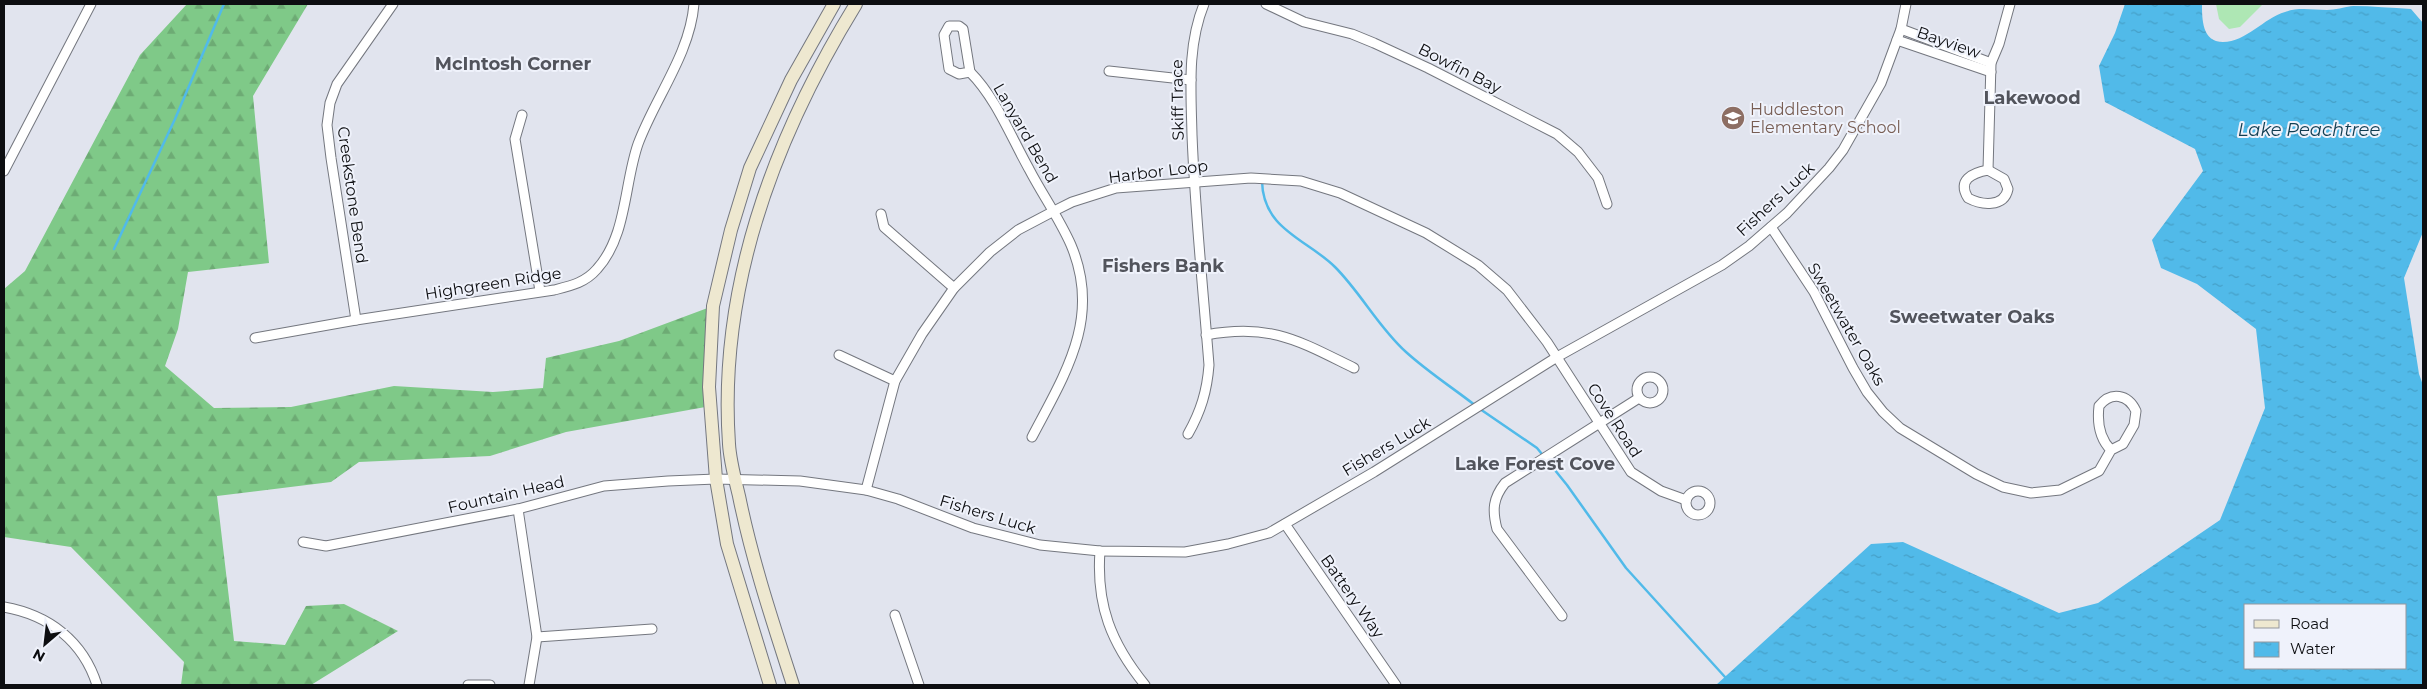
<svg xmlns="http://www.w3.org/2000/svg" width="2427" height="689" font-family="Montserrat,sans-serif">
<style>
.green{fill:#aee7b4}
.forest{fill:url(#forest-firs)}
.water{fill:url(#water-ripples);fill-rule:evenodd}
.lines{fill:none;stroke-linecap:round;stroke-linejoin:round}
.stream{stroke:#51bae9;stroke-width:2.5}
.street-casing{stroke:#74777f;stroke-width:11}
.secondary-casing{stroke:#74777f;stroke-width:14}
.street{stroke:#fff;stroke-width:9}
.secondary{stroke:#eee8d0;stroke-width:12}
.labels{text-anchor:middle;stroke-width:4;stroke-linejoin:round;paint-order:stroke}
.street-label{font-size:16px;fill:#0d0e11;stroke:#eff2fb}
.education-label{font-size:16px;fill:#785e54;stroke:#eff2fb;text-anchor:start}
.neighbourhood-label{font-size:18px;font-weight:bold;fill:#52545c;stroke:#eff2fb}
.water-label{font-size:18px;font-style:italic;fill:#113e52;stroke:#eff2fb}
</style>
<defs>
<pattern id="forest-firs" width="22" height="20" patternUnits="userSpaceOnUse" patternTransform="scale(1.25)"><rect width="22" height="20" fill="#7fc988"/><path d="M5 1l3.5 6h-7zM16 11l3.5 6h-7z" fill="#6dab74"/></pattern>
<pattern id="water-ripples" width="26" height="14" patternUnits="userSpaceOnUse" patternTransform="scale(1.25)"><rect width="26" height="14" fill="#51bae9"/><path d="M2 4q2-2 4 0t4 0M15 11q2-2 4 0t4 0" fill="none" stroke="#459fc7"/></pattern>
</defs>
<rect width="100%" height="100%" fill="#e1e4ee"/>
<!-- green -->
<path class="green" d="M 2216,4 L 2263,4 L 2240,27 L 2229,29 L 2219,19 Z"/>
<!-- forest -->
<path class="forest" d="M 187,4 L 308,4 L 253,96 L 269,263 L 188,272 L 178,329 L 165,366 L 214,408 L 291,407 L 394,386 L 493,392 L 543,388 L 546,358 L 619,341 L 713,306 L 711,406 L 566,432 L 490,456 L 359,462 L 331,482 L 217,496 L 234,641 L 285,645 L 306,606 L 344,604 L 398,631 L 311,685 L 181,685 L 184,662 L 71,547 L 4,537 L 4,289 L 25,271 L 140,55 Z"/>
<!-- water -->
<path class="water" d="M 2125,4 L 2202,4 C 2202,19 2202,42 2223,42 C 2246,42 2264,18 2285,12 C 2298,7 2313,10 2327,10 C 2335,10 2344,7 2353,6 C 2372,6 2392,8 2411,9 L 2423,23 L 2423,232 L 2404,278 L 2419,374 L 2423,385 L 2423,685 L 1716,685 L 1871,544 L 1903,542 L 2059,613 L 2098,603 L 2220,520 L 2265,408 L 2256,329 L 2197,284 L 2161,268 L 2152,240 L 2203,171 L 2195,149 L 2105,102 L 2099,66 L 2115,33 ZM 2246,605 L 2406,605 L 2406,668 L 2246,668 Z"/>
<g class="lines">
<!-- stream -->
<g class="stream">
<path d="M 1262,181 C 1263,230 1307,239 1335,267 C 1361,293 1379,328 1406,352 C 1428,372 1453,388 1476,406"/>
<path d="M 114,249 L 175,119 L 224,4"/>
<path d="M 1480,409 L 1537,448 L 1567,485 L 1626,568 L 1725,677"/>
</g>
<!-- street casing -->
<g class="street-casing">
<g id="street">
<path d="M 1266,4 L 1304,22 L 1352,34 L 1374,43 L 1428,68 L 1557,134 L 1578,152 L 1598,178 L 1607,204"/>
<path d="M 949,26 L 959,26 L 963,29 L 970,72 L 959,74 L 949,69 L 944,35 Z"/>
<path d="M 1901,29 L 1991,63"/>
<path d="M 1897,40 L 1991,72"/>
<path d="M 1109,71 L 1191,80"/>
<path d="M 970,72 C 996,98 1011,137 1029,169 C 1042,194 1059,218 1071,245 C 1102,318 1065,374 1032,437"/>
<path d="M 522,115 L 515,139 L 540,291"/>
<path d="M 1988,170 L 1991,63 L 1999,44 L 2010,4"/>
<path d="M 1988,170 L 2004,179 L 2008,189 C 2004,208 1981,205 1968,198 C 1957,180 1972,173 1988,170 Z"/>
<path d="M 4,171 L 91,4"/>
<path d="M 881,214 L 884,227 L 954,288"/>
<path d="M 1771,227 L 1814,292 L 1853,368 L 1867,392 L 1883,412 L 1900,428 L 1976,474 L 2003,487 L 2031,493 L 2060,490 L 2099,471 L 2111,450 L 2123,444 L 2134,425 L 2136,411 C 2128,394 2111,391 2099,406 C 2097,423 2099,438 2111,450"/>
<path d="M 356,320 L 331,158 L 327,125 L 330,103 L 337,84 L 393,4"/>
<path d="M 1206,335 C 1271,323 1299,341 1354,368"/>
<path d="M 255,338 L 356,320 L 554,290 C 570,286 585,283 597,269 C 627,236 624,184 638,144 C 655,98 690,54 694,4"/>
<path d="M 839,355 L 895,381"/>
<circle cx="1650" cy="390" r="13"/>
<path d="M 1188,434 C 1201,411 1207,391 1209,365 C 1203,288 1195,212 1192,135 C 1191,90 1187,46 1204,4"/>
<path d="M 866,490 L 895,381 L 922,334 L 954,288 L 990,252 L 1018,230 L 1054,211 L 1072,202 L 1116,188 L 1251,178 L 1301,181 L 1340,193 L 1426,233 L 1478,265 L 1507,290 L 1547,342 L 1631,472 L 1661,491 L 1686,500"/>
<circle cx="1698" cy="503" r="12"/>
<path d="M 518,509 L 537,637 L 529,685"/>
<path d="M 1285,524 L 1396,685"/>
<path d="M 303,542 L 326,546 L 518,509 L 604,486 L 668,481 L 716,479 L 800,481 L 866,490 L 898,499 L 973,528 L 1040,545 L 1100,551 L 1185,552 L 1228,544 L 1269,533 L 1374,472 L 1557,357 L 1722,265 L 1749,246 L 1787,213 L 1829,168 L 1843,150 L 1881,83 L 1901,29 L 1906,4"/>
<path d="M 1100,551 C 1096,605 1111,643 1145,685"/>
<path d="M 4,607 C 49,615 83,641 97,685"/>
<path d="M 895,615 L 919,685"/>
<path d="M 1562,616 L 1497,529 C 1492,510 1493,498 1505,483 L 1639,398"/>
<path d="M 537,637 L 652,629"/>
<path d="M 468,685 L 490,685"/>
</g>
</g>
<!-- secondary casing -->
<g class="secondary-casing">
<g id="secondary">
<path d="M 770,685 L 727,544 L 716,479 L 709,387 L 713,306 L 731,230 L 750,168 L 791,80 L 834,4"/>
<path d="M 793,685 C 773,623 752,560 739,496 C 735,479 730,461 729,444 C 718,286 775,136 856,4"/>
</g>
</g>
<!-- street -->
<use href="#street" class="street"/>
<!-- secondary -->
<use href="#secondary" class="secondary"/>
</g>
<!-- icons -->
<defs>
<g id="school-disc" transform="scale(1.25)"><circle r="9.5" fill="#8d6e63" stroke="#eff2fb"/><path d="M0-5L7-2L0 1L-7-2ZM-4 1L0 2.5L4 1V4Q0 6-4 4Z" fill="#fff"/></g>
</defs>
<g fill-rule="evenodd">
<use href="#school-disc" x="1733" y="118"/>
</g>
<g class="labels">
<!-- street labels -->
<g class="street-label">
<text transform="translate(1949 42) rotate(19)" y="6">Bayview</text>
<text transform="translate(1460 68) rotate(27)" y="6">Bowfin Bay</text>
<text transform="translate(1177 100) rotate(-91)" y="6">Skiff Trace</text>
<text transform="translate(1026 133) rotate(60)" y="6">Lanyard Bend</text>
<text transform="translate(1158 171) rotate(-7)" y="6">Harbor Loop</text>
<text transform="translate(353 195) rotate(82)" y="6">Creekstone Bend</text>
<text transform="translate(1775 199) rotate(-43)" y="6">Fishers Luck</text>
<text transform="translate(493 283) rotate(-9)" y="6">Highgreen Ridge</text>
<text transform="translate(1847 324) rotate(60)" y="6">Sweetwater Oaks</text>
<text transform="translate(1615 420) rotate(57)" y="6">Cove Road</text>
<text transform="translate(1386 446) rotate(-31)" y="6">Fishers Luck</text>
<text transform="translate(506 494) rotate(-13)" y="6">Fountain Head</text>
<text transform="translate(988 514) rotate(17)" y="6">Fishers Luck</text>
<text transform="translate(1353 596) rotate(55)" y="6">Battery Way</text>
</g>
<!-- education labels -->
<g class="education-label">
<text x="1750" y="115">Huddleston<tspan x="1750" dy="18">Elementary School</tspan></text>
</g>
<!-- neighbourhood labels -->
<g class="neighbourhood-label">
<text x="513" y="70">McIntosh Corner</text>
<text x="2032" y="104">Lakewood</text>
<text x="1163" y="272">Fishers Bank</text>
<text x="1972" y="323">Sweetwater Oaks</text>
<text x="1535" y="470">Lake Forest Cove</text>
</g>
<!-- water labels -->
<g class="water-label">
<text x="2309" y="136">Lake Peachtree</text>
</g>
</g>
<!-- border -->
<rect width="2427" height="689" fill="none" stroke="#0d0e11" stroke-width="10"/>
<!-- legend -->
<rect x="2244" y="604" width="162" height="65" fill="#eff2fb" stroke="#95979d"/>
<rect x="2254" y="620" width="25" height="8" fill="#eee8d0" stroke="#95979d"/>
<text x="2290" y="629" font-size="15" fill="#0d0e11">Road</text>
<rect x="2254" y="642" width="25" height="15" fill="url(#water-ripples)" stroke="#95979d"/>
<text x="2290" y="654" font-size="15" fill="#0d0e11">Water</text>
<!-- north arrow -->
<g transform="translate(45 644) rotate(208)" stroke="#eff2fb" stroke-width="4" paint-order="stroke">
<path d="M0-4L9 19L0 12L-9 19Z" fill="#0d0e11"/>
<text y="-8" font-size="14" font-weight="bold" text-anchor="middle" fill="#0d0e11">N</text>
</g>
</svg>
